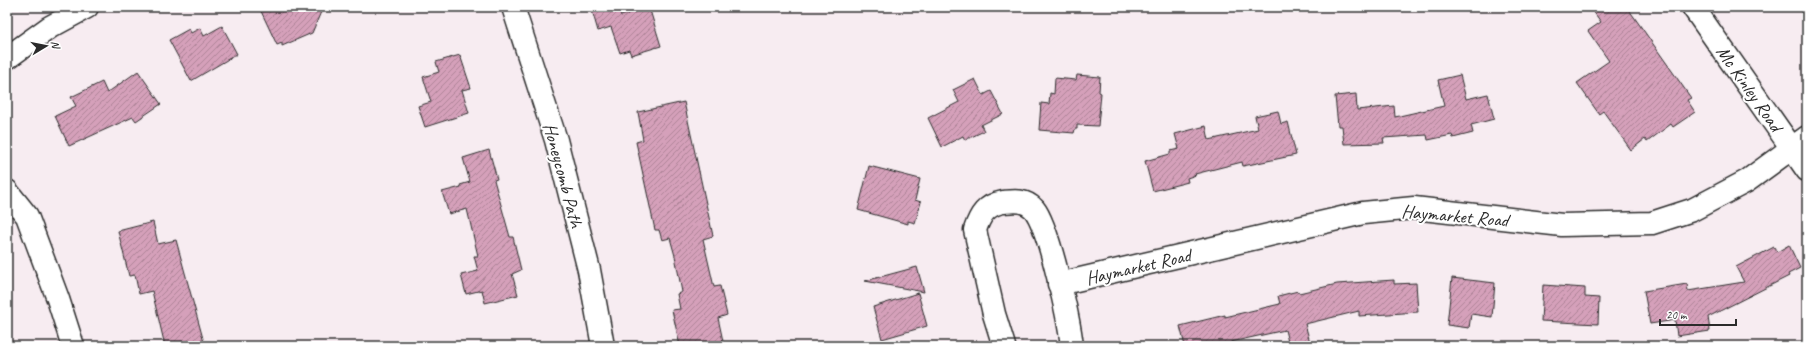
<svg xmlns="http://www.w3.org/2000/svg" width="1814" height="353" font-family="Caveat,sans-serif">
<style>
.building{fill:url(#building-hatch);stroke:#2b2b2b}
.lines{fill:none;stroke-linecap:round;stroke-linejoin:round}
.minor-casing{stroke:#2b2b2b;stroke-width:25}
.minor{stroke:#fff;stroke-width:22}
.labels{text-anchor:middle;stroke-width:4;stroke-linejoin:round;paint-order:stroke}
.street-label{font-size:19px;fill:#2b2b2b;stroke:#fff}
</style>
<defs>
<pattern id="building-hatch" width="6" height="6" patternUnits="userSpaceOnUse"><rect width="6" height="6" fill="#d5a0ba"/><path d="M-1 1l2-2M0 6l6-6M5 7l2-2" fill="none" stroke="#ad8397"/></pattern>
</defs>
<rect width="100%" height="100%" fill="#f7ecf1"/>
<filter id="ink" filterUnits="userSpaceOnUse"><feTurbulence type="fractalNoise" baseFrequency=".025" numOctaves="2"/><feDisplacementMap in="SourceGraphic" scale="8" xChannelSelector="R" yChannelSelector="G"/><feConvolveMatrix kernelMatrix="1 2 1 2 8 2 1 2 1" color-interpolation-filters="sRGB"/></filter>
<g filter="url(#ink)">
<!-- building -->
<g class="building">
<path d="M 259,7 L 323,7 L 312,33 L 282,46 L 282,43 L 277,45 Z"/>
<path d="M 591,7 L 618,7 L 621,16 L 649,7 L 661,46 L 631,55 L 629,50 L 620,53 L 611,27 L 598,31 Z"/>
<path d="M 1590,7 L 1627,7 L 1691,98 L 1687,100 L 1695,112 L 1673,127 L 1671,124 L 1647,142 L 1645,139 L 1631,150 L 1603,111 L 1599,114 L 1577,83 L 1609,61 L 1588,31 L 1601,22 Z"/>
<path d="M 222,26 L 237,54 L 191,81 L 169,40 L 189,29 L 191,33 L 200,28 L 204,36 Z"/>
<path d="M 460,55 L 471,88 L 462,90 L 469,113 L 425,127 L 418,106 L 431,102 L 423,77 L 439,72 L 436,62 Z"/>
<path d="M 138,71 L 161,104 L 136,121 L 133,117 L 69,146 L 55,116 L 76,106 L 71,97 L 102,82 L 107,93 Z"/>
<path d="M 1077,75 L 1100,77 L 1099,92 L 1101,93 L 1098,126 L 1077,125 L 1077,129 L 1075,129 L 1074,133 L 1039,130 L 1041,103 L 1049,104 L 1050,93 L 1054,94 L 1055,78 L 1076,80 Z"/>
<path d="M 1460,75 L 1466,99 L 1488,94 L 1494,119 L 1471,125 L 1473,133 L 1453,138 L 1452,135 L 1428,140 L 1427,135 L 1383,138 L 1384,143 L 1344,144 L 1342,126 L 1338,126 L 1335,96 L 1356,94 L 1357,110 L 1394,106 L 1395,117 L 1444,106 L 1438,80 Z"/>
<path d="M 975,79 L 983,95 L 991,91 L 1003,114 L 981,125 L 984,131 L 965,140 L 963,136 L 942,147 L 928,118 L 959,102 L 953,90 Z"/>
<path d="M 684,102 L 713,236 L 703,239 L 714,287 L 720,286 L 727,315 L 718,318 L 723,341 L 700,346 L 680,346 L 672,310 L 680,309 L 677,294 L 682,292 L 675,256 L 670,238 L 662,240 L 659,230 L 655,230 L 636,142 L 643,140 L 638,112 Z"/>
<path d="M 1278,111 L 1281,124 L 1288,122 L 1296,155 L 1243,166 L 1242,162 L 1195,174 L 1196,175 L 1187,178 L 1188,182 L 1153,191 L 1145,161 L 1170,154 L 1170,151 L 1179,149 L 1175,134 L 1206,126 L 1209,140 L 1258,129 L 1255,116 Z"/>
<path d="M 489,150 L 497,179 L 494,180 L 510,237 L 513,237 L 521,270 L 512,274 L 518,295 L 485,303 L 482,290 L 466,294 L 461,275 L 478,271 L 474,256 L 478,256 L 467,209 L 449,214 L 442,192 L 461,187 L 460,185 L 470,182 L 463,158 Z"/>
<path d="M 869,166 L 920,179 L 915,200 L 921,202 L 915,223 L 908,221 L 908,224 L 858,210 Z"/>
<path d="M 153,222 L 158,244 L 176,240 L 205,346 L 165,346 L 152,291 L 139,294 L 135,275 L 129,276 L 118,231 Z"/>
<path d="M 1789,245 L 1800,268 L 1788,274 L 1789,276 L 1708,317 L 1710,331 L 1677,336 L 1675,320 L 1650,324 L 1644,291 L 1687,284 L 1688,291 L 1744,282 L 1736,267 L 1774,247 L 1777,252 Z"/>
<path d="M 917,267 L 924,292 L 865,281 Z"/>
<path d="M 1452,278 L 1495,283 L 1492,317 L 1471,314 L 1469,328 L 1447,325 Z"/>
<path d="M 1394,280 L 1394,284 L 1416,283 L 1418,312 L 1359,316 L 1359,311 L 1305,324 L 1311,346 L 1289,346 L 1285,330 L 1231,342 L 1232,346 L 1185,346 L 1180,326 L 1225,315 L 1225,317 L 1280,304 L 1278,296 L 1298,291 L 1299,293 L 1337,284 Z"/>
<path d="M 1543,285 L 1585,288 L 1585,297 L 1599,298 L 1598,324 L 1541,321 Z"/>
<path d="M 918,293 L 927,326 L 882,339 L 873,307 Z"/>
</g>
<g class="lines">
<!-- minor casing -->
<g class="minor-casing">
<g id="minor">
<path d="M 513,7 L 556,140 L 589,270 L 603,346"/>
<path d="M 1693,7 L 1807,170"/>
<path d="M 7,58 L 50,27 L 87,7"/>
<path d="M 7,191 L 27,216 L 58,299 L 73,346"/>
<path d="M 1059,284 L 1363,213 L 1414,208 L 1562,225 L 1652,223 L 1692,210 L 1747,181 L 1807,137"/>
<path d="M 1004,346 L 994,314 L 975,230 C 980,215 986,205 1003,202 C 1014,201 1025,199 1034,209 C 1049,227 1069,320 1072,346"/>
</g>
</g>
<!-- minor -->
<use href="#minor" class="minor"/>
</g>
</g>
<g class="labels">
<!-- street labels -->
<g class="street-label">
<text transform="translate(1750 88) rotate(55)" y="7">Mc Kinley Road</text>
<text transform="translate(564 175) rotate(75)" y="7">Honeycomb Path</text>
<text transform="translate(1455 215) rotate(5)" y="7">Haymarket Road</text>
<text transform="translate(1138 266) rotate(-13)" y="7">Haymarket Road</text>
</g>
</g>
<!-- margin -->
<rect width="1814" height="353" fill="none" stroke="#fff" stroke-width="24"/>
<rect x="12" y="12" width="1790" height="329" fill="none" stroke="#2b2b2b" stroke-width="1.5" filter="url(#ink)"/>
<!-- north arrow -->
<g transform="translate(46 46) rotate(80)" stroke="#ffffff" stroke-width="3" paint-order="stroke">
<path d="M0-3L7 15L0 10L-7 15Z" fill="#2b2b2b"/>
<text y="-6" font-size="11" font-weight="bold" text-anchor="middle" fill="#2b2b2b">N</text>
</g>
<!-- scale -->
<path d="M1660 319v6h76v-6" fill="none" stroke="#2b2b2b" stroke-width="2"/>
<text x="1666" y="319" font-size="12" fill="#2b2b2b" stroke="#ffffff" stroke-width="3" paint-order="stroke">20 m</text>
</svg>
